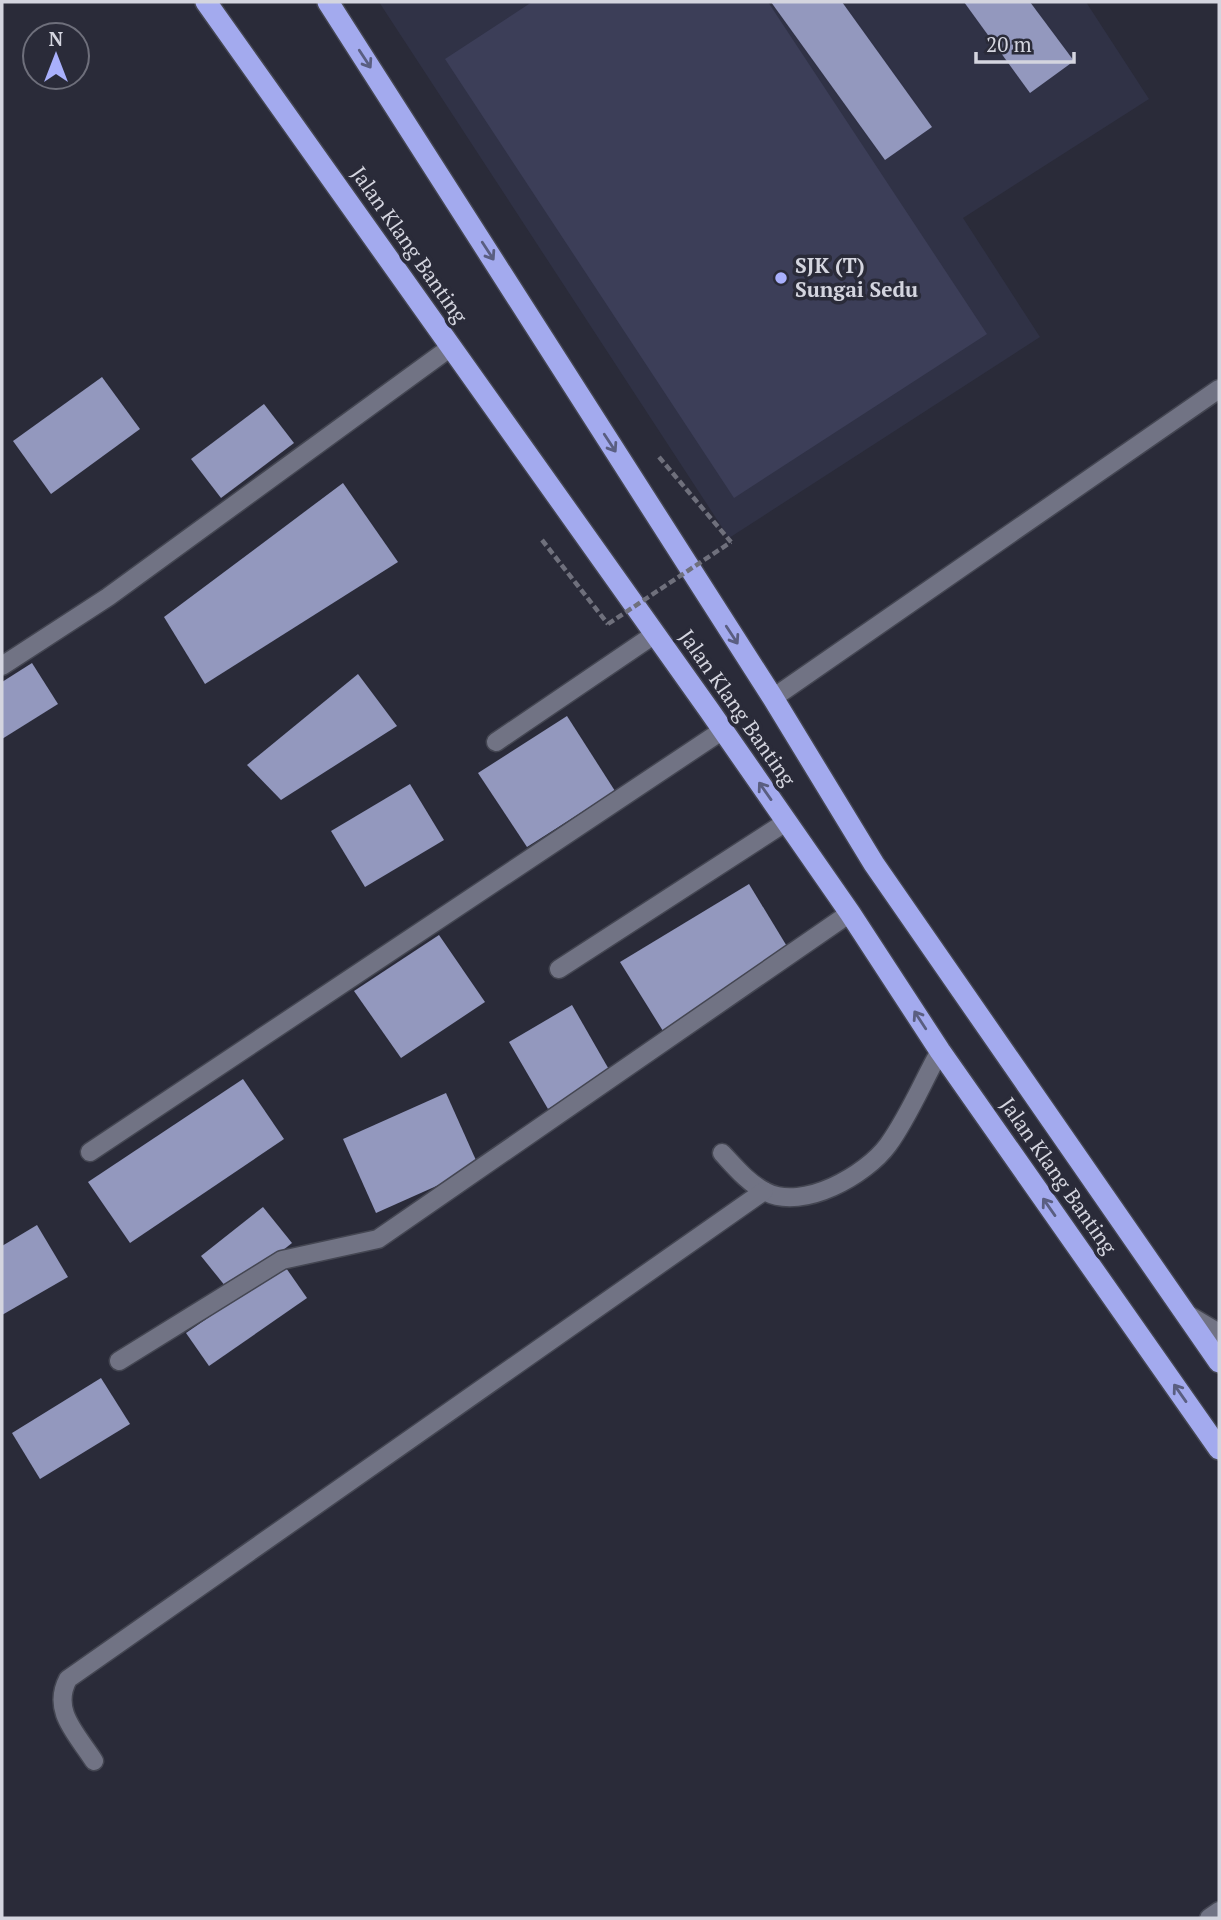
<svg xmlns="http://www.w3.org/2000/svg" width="1221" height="1920" font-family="'PT Serif',serif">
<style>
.built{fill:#303246}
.green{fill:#3c3e58}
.building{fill:#9398be}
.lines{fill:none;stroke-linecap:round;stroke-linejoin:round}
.minor-casing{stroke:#444652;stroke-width:21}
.highway-casing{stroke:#444652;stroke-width:24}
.path{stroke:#6f707c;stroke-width:4.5;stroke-dasharray:7 3.5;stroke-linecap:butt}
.minor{stroke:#717384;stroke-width:18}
.highway{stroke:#a3aaee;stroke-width:21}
.path-bridge{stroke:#6f707c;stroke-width:4.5;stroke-dasharray:7 3.5;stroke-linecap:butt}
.oneway{stroke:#5a5e81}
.poi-dot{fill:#a9b0fc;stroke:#2a2b39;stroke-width:2.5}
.labels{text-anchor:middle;stroke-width:7;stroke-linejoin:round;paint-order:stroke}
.street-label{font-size:21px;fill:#d4d5df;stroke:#2a2b39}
.poi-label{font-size:21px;font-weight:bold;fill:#d4d5df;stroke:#2a2b39;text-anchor:start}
</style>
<rect width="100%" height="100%" fill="#2a2b39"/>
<!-- built -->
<path class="built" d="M 379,2 L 1086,2 L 1149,99 L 963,218 L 1040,337 L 729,538 Z"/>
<!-- green -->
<path class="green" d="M 532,2 L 768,2 L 987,334 L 734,498 L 445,59 Z"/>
<!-- building -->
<g class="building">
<path d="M 771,2 L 842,2 L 932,127 L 885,160 Z"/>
<path d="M 964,2 L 1030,2 L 1074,61 L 1030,93 Z"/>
<path d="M 102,377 L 140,429 L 51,494 L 13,441 Z"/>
<path d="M 264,404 L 294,443 L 221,498 L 191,459 Z"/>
<path d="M 343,483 L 398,562 L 205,684 L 164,617 Z"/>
<path d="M 32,663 L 58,704 L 2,739 L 2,682 Z"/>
<path d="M 358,674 L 397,726 L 281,800 L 247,765 Z"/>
<path d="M 567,716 L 615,791 L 527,847 L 478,773 Z"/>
<path d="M 410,784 L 444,840 L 365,887 L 331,831 Z"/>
<path d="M 749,884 L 791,953 L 663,1031 L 620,962 Z"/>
<path d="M 439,935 L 485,1002 L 401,1058 L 354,991 Z"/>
<path d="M 572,1005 L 611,1073 L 548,1109 L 509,1042 Z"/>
<path d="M 243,1079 L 284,1139 L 130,1243 L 88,1182 Z"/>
<path d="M 446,1093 L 479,1167 L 376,1213 L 343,1139 Z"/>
<path d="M 263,1207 L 292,1243 L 230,1292 L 201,1256 Z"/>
<path d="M 37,1225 L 68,1277 L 2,1315 L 2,1246 Z"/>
<path d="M 284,1265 L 307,1298 L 209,1366 L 186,1333 Z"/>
<path d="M 101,1378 L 130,1424 L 40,1479 L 12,1433 Z"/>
</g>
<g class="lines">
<!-- minor casing -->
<g class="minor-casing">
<g id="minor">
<path d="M 2,666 L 108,597 L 451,347"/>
<path d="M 773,698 L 1219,389"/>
<path d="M 496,742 L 655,634"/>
<path d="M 559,969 L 786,822"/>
<path d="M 90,1152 L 723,730"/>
<path d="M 722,1153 C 735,1167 748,1183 766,1192 C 803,1211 866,1175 888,1145 C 909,1116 923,1081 940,1051"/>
<path d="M 1187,1314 L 1219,1333"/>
<path d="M 119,1361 L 282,1260 L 378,1239 L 850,913"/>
<path d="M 94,1761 C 77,1734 51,1711 68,1679 L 764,1191"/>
<path d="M 1209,1918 L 1219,1911"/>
</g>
</g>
<!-- highway casing -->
<g class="highway-casing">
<g id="highway">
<path d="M 206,2 L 709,710 L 850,913 L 940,1051 L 1219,1449"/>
<path d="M 328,2 L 773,698 L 874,864 L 1219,1362"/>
</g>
</g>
<!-- path -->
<g class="path">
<path d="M 659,457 L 731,542"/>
<path d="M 542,540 L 608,624"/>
</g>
<!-- minor -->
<use href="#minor" class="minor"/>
<!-- highway -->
<use href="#highway" class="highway"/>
<!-- path-bridge -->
<path class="path-bridge" d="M 608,624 L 731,542"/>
</g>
<!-- one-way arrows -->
<defs><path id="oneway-shaft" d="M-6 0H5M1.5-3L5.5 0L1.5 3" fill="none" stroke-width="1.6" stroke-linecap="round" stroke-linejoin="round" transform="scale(1.75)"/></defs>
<g class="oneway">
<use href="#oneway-shaft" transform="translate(365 59) rotate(57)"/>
<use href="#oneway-shaft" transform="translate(488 251) rotate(57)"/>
<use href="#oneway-shaft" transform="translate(610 443) rotate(57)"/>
<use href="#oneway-shaft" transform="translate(732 635) rotate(57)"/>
<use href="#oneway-shaft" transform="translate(765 791) rotate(-125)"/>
<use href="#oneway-shaft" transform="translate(920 1020) rotate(-123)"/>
<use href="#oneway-shaft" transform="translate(1049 1207) rotate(-125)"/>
<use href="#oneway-shaft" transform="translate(1180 1393) rotate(-125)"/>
</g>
<!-- markers -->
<circle class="poi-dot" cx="781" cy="278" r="7"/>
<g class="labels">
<!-- street labels -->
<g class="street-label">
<text transform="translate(409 245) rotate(55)" y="7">Jalan Klang Banting</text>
<text transform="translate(737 708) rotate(55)" y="7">Jalan Klang Banting</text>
<text transform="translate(1058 1176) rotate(55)" y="7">Jalan Klang Banting</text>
</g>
<!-- poi labels -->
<g class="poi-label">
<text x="795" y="273">SJK (T)<tspan x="795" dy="24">Sungai Sedu</tspan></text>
</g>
</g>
<!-- border -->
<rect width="1221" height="1920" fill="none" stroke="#d4d5df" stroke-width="7"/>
<!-- north arrow -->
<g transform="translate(56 56)"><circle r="33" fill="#2a2b39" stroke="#6e6f7b" stroke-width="2"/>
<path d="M0-5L12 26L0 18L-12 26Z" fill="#a9b0fc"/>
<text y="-10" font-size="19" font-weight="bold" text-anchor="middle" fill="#d4d5df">N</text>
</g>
<!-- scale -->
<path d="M976 52v10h98v-10" fill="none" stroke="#d4d5df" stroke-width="3.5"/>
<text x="986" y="52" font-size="21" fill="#d4d5df" stroke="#2a2b39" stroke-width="5" paint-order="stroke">20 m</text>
</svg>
